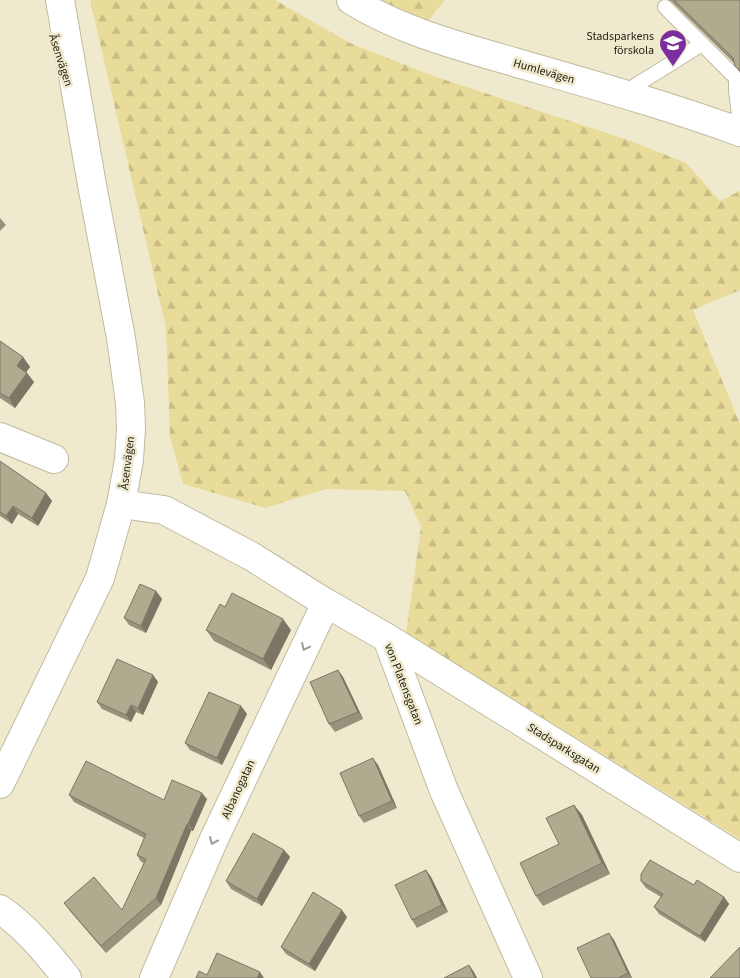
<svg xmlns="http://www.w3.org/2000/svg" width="740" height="978" font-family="'Source Sans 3',sans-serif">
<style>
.forest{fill:url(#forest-firs)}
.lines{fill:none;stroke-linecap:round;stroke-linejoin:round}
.service-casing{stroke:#c0bb9f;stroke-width:16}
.minor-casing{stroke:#c0bb9f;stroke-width:30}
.tertiary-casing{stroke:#c0bb9f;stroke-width:30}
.service{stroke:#fff;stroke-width:14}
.minor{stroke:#fff;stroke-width:28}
.tertiary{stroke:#fff;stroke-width:28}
.wall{fill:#97927b}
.shaded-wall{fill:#7b7764}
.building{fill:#b0aa8f;stroke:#7b7764}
.oneway{stroke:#9d9c97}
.labels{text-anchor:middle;stroke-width:5;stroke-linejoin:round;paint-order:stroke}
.poi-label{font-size:12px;fill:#252318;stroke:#efeacd;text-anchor:end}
.street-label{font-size:12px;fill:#252318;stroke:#efeacd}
</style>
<defs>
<pattern id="forest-firs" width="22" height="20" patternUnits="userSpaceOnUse" patternTransform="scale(1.25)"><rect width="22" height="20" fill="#e9dc9a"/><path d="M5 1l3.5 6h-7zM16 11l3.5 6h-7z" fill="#c8bc84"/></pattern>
</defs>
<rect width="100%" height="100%" fill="#efeacd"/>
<!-- forest -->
<g class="forest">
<path d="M 90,0 L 275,0 L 350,43 L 436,77 L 631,141 L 686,163 L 720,201 L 740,191 L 740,290 L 693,310 L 740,424 L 740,839 L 406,633 L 421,527 L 405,491 L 326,489 L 265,508 L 183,484 L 170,437 L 166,328 Z"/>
<path d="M 376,0 L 445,0 L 425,24 Z"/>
</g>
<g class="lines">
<!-- service casing -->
<g class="service-casing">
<g id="service">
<path d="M 665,7 L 736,78 L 736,90 L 740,124"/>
<path d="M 622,94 L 702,44"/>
</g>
</g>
<!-- minor casing -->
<g class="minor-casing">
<g id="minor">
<path d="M 351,0 C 401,31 458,46 514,62 C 590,84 666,105 740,132"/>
<path d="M 0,437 L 54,459"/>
<path d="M 121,504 L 164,510 L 251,556 L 326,603 L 387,638 L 444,791 L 528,978"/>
<path d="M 387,638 L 740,858"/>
<path d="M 0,909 C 27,928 46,952 67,978"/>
<path d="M 154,978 L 214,839 L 326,603"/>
</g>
</g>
<!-- tertiary casing -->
<g class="tertiary-casing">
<path id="tertiary" d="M 0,784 L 100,578 L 121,504 L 129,460 L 131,428 L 130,403 L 121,338 L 92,185 L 60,0"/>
</g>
<!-- service -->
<use href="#service" class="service"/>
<!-- minor -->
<use href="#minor" class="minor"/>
<!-- tertiary -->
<use href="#tertiary" class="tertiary"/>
</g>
<!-- wall -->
<g class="wall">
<path d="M 668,0 L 740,0 L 740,73 L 735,64 L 671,1 Z"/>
<path d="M 0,218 L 6,225 L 0,231 Z"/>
<path d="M 0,341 L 23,357 L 30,367 L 26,372 L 34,382 L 15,408 L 0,398 Z"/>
<path d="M 0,461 L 46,493 L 52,501 L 38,526 L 18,514 L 12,524 L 0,516 Z"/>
<path d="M 156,591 L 162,599 L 146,633 L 129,625 L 124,618 Z"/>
<path d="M 206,630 L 291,630 L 271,670 L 214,641 Z"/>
<path d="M 338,670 L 343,677 L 363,719 L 335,732 L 329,724 Z"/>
<path d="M 153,675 L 158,682 L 143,715 L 136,712 L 131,722 L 102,709 L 97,702 Z"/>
<path d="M 241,706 L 247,714 L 222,765 L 190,750 L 185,743 Z"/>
<path d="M 378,765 L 397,808 L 364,823 L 359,816 Z"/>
<path d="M 69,795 L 164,800 L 207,799 L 193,831 L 191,831 L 161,905 L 106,953 L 69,910 L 64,903 L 122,910 L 144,863 L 141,862 L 137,855 L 144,838 L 74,802 Z"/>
<path d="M 574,805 L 582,815 L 610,874 L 543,906 L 536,896 L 559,844 Z"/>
<path d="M 284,850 L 290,857 L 262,906 L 231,889 L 226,881 Z"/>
<path d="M 426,870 L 431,877 L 448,912 L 417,928 L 412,920 Z"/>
<path d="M 641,881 L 694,885 L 724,897 L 729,904 L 705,942 L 659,914 L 654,907 L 661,897 L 646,888 Z"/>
<path d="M 347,917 L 315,971 L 286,954 L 281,947 Z"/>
<path d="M 609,933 L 614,940 L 632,978 L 591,978 Z"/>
</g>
<!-- shaded-wall -->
<g class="shaded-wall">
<path d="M 23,357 L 30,367 L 24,375 L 17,366 Z"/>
<path d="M 27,373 L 34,382 L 15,408 L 9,398 Z"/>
<path d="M 46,493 L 52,501 L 38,526 L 32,518 Z"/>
<path d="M 13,506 L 18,514 L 12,524 L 6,516 Z"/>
<path d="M 156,591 L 162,599 L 146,633 L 141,626 Z"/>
<path d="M 283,619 L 291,630 L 271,670 L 263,659 Z"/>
<path d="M 338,670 L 343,677 L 363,719 L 358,712 Z"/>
<path d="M 153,675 L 158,682 L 143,715 L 138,708 Z"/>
<path d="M 131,705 L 136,712 L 131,722 L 126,715 Z"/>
<path d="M 241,706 L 247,714 L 222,765 L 217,758 Z"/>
<path d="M 373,758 L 378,765 L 397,808 L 392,801 Z"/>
<path d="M 202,793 L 207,799 L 193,831 L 188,824 Z"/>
<path d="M 574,805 L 582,815 L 610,874 L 602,863 Z"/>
<path d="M 187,824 L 191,831 L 161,905 L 156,898 Z"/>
<path d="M 284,850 L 290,857 L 262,906 L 257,899 Z"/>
<path d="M 426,870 L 431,877 L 448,912 L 442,905 Z"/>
<path d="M 724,897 L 729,904 L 705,942 L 700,936 Z"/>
<path d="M 342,910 L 347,917 L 315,971 L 309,964 Z"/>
<path d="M 609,933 L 614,940 L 632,978 L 628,973 Z"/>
<path d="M 469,965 L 474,972 L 477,978 L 475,978 Z"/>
<path d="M 260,972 L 264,978 L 257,978 Z"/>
</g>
<!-- building -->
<g class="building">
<path d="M 674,0 L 740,0 L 740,71 L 735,66 L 733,58 Z"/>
<path d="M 0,341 L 23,357 L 17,366 L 27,373 L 9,398 L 0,393 Z"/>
<path d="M 0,461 L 46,493 L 32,518 L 13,506 L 6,516 L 0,512 Z"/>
<path d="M 140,584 L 156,591 L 141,626 L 124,618 Z"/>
<path d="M 232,593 L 283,619 L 263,659 L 206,630 L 220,604 L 225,607 Z"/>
<path d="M 117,659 L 153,675 L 138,708 L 131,705 L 126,715 L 97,702 Z"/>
<path d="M 338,670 L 358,712 L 329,724 L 310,682 Z"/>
<path d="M 209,692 L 241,706 L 217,758 L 185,743 Z"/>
<path d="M 373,758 L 392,801 L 359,816 L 340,773 Z"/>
<path d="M 86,761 L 164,800 L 172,780 L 202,793 L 188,824 L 187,824 L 156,898 L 101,946 L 64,903 L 94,877 L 122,910 L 146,859 L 137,855 L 146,834 L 69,795 Z"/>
<path d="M 574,805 L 602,863 L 536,896 L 520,863 L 559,844 L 546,818 Z"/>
<path d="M 253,833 L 284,850 L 257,899 L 226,881 Z"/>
<path d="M 650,860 L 694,885 L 697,880 L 724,897 L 700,936 L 654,907 L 663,894 L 641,881 L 641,874 Z"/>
<path d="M 426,870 L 442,905 L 412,920 L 395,885 Z"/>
<path d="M 313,892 L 342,910 L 309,964 L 281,947 Z"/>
<path d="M 609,933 L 628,973 L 618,978 L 591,978 L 577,948 Z"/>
<path d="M 740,947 L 740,978 L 710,978 Z"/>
<path d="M 217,953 L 260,972 L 257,978 L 196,978 L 199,971 L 207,975 Z"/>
<path d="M 469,965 L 475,978 L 444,978 Z"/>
</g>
<!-- one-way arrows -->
<defs><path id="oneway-chevron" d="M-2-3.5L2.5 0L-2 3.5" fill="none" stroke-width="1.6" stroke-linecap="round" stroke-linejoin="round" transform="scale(1.25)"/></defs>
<g class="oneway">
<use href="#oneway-chevron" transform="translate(305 647) rotate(115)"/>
<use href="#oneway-chevron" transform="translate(213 841) rotate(114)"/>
</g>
<!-- icons -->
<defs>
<g id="school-pin" transform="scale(1.4375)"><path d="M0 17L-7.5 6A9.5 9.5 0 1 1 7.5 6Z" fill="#7d2e9e" stroke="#efeacd"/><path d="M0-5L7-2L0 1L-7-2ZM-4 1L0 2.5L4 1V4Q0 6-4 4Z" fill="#fff"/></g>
</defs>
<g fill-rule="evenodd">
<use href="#school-pin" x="673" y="43"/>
</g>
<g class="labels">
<!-- poi labels -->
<g class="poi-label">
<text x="654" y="40">Stadsparkens<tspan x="654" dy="14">förskola</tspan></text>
</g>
<!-- street labels -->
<g class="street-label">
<text transform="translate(61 60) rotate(72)" y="4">Åsenvägen</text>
<text transform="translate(544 71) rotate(16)" y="4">Humlevägen</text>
<text transform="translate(127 463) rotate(-83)" y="4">Åsenvägen</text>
<text transform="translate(404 684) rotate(69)" y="4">von Platensgatan</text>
<text transform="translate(564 748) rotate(32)" y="4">Stadsparksgatan</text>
<text transform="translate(238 789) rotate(-65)" y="4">Albanogatan</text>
</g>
</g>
</svg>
